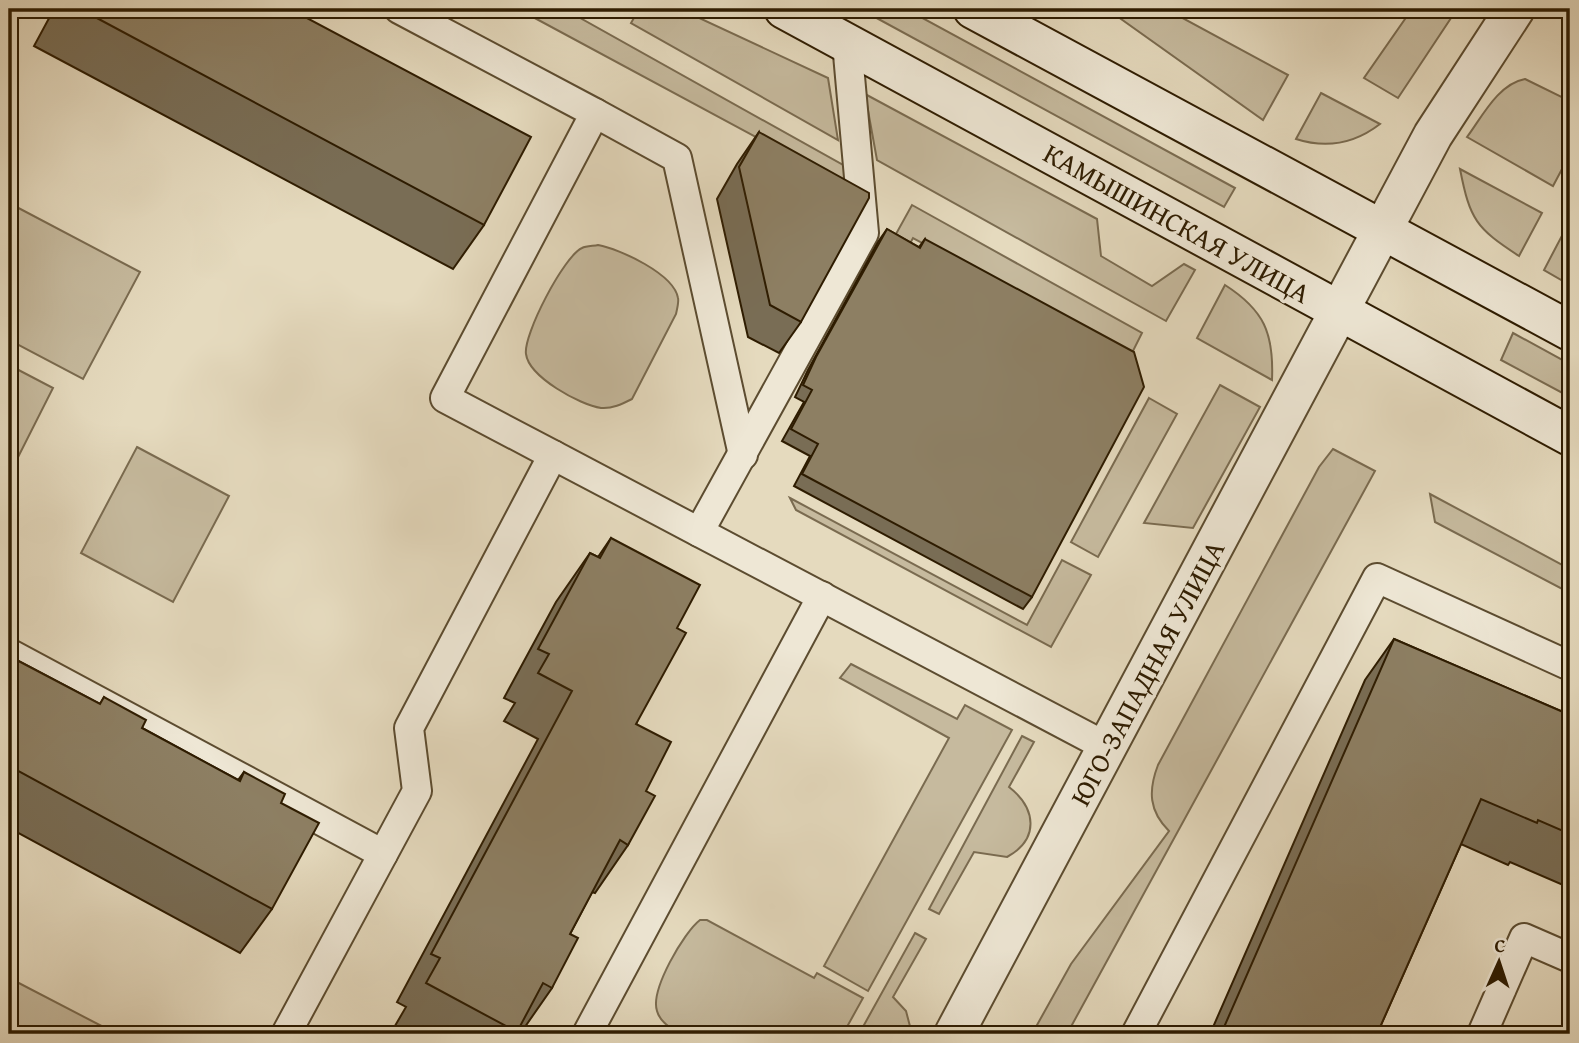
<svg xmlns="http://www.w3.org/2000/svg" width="1579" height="1043" font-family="'Gentium Book Plus',serif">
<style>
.green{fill:#c6ba9e;stroke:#7a6b50;stroke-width:2}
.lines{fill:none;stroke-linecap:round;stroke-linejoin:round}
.lane-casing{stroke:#5c4c30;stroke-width:32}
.street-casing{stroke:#5c4c30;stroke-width:42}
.secondary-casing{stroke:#2e1c01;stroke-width:42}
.lane{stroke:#eee7d5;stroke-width:28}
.street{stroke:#eee7d5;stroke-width:38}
.secondary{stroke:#eee7d5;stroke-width:38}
.wall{fill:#796d55;stroke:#2e1c01;stroke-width:2}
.building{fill:#8d7f63;stroke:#2e1c01;stroke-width:2}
.labels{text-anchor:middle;stroke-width:7;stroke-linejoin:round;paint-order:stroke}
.street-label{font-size:28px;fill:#2e1c01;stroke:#eee7d5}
</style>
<rect width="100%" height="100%" fill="#e5dabe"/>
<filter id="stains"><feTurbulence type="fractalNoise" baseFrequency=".00286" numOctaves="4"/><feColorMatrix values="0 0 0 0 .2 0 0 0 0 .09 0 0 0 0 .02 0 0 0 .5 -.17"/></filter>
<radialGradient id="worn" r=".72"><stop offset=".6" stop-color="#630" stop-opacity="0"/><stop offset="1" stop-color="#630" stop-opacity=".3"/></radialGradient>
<!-- green -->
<g class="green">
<path d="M 518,9 L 564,9 L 852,170 L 845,185 Z"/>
<path d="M 639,9 L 680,9 L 828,78 L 838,140 L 631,23 Z"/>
<path d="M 860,9 L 906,9 L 1235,188 L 1224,207 Z"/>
<path d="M 1107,9 L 1166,9 L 1288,75 L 1263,120 Z"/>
<path d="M 1412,9 L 1457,9 L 1398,98 L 1364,78 Z"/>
<path d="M 1525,79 L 1570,101 L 1570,154 L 1553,186 L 1467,137 C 1482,117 1498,84 1525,79 Z"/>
<path d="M 1321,93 L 1380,124 C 1354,144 1327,149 1296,139 Z"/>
<path d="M 865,94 L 1097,219 L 1101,256 L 1152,286 L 1184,264 L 1195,270 L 1166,321 L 877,160 Z"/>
<path d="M 1460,169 L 1542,213 L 1519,256 C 1476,228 1470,220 1460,169 Z"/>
<path d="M 9,203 L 140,272 L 83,379 L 9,340 Z"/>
<path d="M 912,205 L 1142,333 L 1131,355 L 913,238 L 891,278 L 854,310 Z"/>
<path d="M 1566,228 L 1570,230 L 1570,285 L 1544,270 Z"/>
<path d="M 598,245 C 620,249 674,274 678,298 C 679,302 677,309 676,314 L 632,399 C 622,404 612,409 601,408 C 580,405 529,377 526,354 C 523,335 564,256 582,248 C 586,246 594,246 598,245 Z"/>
<path d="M 1225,285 C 1264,310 1274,333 1272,380 L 1197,338 Z"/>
<path d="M 1513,333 L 1570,364 L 1570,397 L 1501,360 Z"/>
<path d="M 9,365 L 53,388 L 9,475 Z"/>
<path d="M 1220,385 L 1260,407 L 1193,528 L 1144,523 Z"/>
<path d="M 1149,398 L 1177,414 L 1098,557 L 1071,542 Z"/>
<path d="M 137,447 L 229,496 L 173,602 L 81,553 Z"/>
<path d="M 1333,449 L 1375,471 L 1067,1034 L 1032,1034 L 1071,964 L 1169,831 C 1149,811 1148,791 1158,765 L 1319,467 Z"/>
<path d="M 1430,494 L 1570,569 L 1570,593 L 1435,522 Z"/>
<path d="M 790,498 L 1027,625 L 1062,560 L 1091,575 L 1051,647 L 796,510 Z"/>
<path d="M 851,664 L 957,719 L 965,705 L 1012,730 L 868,991 L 824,966 L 949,738 L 840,678 Z"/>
<path d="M 1022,736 L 1034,742 L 1009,787 C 1036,808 1040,839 1007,857 L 974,852 L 939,914 L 929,909 Z"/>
<path d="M 700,920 L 707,920 L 814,978 L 817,973 L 863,998 L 843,1034 L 679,1034 C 671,1028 660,1022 657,1011 C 650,990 684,932 700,920 Z"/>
<path d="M 915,933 L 926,939 L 893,997 L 906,1011 L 912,1034 L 859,1034 Z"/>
<path d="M 13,980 L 117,1034 L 9,1034 L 9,993 Z"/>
</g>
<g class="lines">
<!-- lane casing -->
<g class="lane-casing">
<g id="lane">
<path d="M 399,9 L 595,113 L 445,398 L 553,455"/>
<path d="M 847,43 L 864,233 L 699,532 L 1107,747"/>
<path d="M 595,113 L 677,158 L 743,455"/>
<path d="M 9,653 L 383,854"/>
<path d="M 286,1034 L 417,791 L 409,728 L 553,455 L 699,532"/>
<path d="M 587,1034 L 822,596"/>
<path d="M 1136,1034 L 1377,578 L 1570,666"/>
<path d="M 1482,1034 L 1524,938 L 1570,958"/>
</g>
</g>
<!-- street casing -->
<g class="street-casing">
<path id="street" d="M 954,1034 L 1433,135 L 1515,9"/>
</g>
<!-- secondary casing -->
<g class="secondary-casing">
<g id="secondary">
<path d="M 784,9 L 1570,436"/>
<path d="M 973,9 L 1570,331"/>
</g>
</g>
<!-- lane -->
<use href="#lane" class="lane"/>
<!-- street -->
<use href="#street" class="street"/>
<!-- secondary -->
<use href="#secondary" class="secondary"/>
</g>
<!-- wall -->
<g class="wall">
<path d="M 54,9 L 290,9 L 484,225 L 453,269 L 34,46 Z"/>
<path d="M 759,132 L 801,322 L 779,353 L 748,337 L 717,199 L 737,164 Z"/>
<path d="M 887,229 L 919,247 L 925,239 L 1032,597 L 1023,609 L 794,486 L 810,456 L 782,441 L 804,402 L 795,397 L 808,370 L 878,242 Z"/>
<path d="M 611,538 L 677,628 L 636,724 L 646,791 L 628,845 L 595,893 L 592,892 L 570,934 L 552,988 L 520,1034 L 398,1034 L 392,1031 L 406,1007 L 397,1002 L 538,739 L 504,721 L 515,703 L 504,698 L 556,602 L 590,553 L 598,557 Z"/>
<path d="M 1394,639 L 1570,715 L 1570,888 L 1510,862 L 1508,865 L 1461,844 L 1377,1034 L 1210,1034 L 1365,680 Z"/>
<path d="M 9,656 L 100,704 L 104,697 L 142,728 L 238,780 L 244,772 L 281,803 L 272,909 L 240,953 L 9,828 Z"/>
</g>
<!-- building -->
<g class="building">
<path d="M 80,9 L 290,9 L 531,137 L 484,225 Z"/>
<path d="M 759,132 L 869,193 L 869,198 L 801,322 L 770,305 L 739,167 Z"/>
<path d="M 887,229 L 920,248 L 925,239 L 1134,352 L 1144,387 L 1032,597 L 802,474 L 818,444 L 791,429 L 812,390 L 803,385 L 816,357 Z"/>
<path d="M 611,538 L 700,585 L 677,628 L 686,633 L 636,724 L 671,742 L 646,791 L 655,796 L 628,845 L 620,840 L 570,934 L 578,938 L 552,988 L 543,983 L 517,1032 L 426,983 L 440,958 L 431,954 L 572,691 L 538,673 L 549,654 L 538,649 L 590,553 L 600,558 Z"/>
<path d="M 1394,639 L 1570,715 L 1570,834 L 1538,820 L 1537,823 L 1481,799 L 1377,1034 L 1221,1034 Z"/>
<path d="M 9,656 L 100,704 L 104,697 L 146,720 L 142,728 L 240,781 L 244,772 L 285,794 L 281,803 L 319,823 L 272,909 L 9,766 Z"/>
</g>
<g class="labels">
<!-- street labels -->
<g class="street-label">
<text transform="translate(1177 223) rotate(29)" y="10">КАМЫШИНСКАЯ УЛИЦА</text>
<text transform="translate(1147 673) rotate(-62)" y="10">ЮГО-ЗАПАДНАЯ УЛИЦА</text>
</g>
</g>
<!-- margin -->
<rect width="1579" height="1043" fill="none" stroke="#e5dabe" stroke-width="35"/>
<rect x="10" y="10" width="1558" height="1022" fill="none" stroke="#2e1c01" stroke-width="3.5"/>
<rect x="18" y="18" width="1544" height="1008" fill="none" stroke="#2e1c01" stroke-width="2"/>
<!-- north arrow -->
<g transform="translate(1499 962) rotate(3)" stroke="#eee7d5" stroke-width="5" paint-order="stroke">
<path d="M0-5L12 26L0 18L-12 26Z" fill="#2e1c01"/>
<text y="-10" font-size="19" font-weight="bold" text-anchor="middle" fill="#2e1c01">С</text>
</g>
<rect width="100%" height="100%" filter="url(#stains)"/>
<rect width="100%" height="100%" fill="url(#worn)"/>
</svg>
